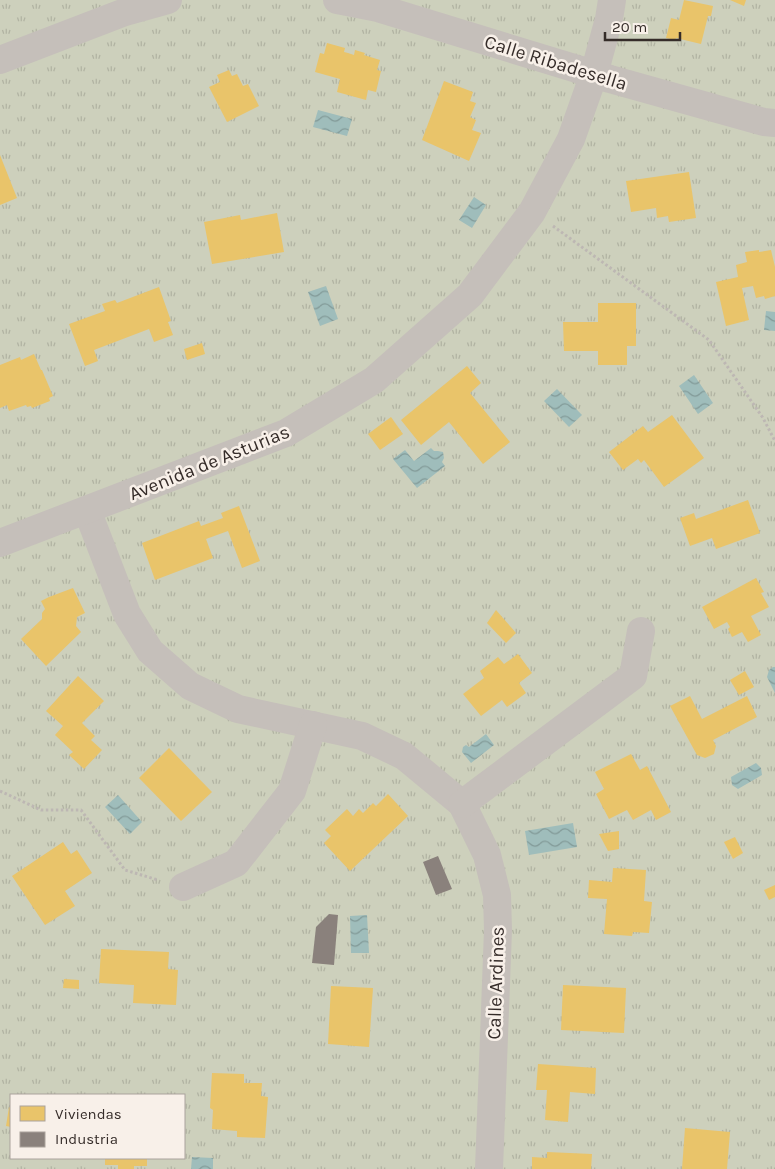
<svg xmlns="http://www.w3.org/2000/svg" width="775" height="1169" font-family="Karla,sans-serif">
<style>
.grass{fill:url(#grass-tufts);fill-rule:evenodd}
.water{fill:url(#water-waves)}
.homes{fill:#e9c46a}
.industry{fill:#8a817c}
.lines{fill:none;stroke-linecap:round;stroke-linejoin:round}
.path{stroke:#bdb7b3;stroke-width:3;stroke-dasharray:2.5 2.5;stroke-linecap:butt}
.street{stroke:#c5bfba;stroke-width:28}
.labels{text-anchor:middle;stroke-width:5;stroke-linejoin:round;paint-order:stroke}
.street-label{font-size:19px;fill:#352c29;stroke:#f8f0e9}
</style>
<defs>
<pattern id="grass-tufts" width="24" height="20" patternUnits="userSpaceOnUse" patternTransform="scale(1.25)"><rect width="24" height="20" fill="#cdd0bc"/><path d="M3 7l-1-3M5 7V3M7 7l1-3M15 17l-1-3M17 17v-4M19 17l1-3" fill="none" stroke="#b1b3a2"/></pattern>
<pattern id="water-waves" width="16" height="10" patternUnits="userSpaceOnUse" patternTransform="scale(1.25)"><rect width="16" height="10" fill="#9fbdbb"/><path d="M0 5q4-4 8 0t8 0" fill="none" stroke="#829a98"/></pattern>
</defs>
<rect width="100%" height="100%" fill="#ece6e1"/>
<!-- grass -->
<path class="grass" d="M 0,0 L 775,0 L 775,1169 L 0,1169 ZM 11,1095 L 184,1095 L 184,1158 L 11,1158 Z"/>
<!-- water -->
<g class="water">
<path d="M 318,110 L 352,119 L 347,136 L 313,127 Z"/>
<path d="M 474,197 L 486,205 L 472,228 L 459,220 Z"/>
<path d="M 326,286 L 338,319 L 320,326 L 308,292 Z"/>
<path d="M 766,311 L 775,312 L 775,331 L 764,330 Z"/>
<path d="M 694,375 L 713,403 L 698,414 L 679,386 Z"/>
<path d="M 557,389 L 582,415 L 569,427 L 544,401 Z"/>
<path d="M 431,448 L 434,451 L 438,451 L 443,452 L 444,458 L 442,462 L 445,466 L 417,488 L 393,459 L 405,450 L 414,461 Z"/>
<path d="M 773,667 L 775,667 L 775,693 L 767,677 L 769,670 Z"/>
<path d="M 486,734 L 494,745 L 471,763 L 462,752 L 463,747 L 466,745 L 469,747 Z"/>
<path d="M 756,763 L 761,768 L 762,775 L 738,789 L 732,785 L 731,777 Z"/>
<path d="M 118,795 L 142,822 L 130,834 L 105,807 Z"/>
<path d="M 573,823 L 577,847 L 529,855 L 525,831 Z"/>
<path d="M 367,915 L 369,953 L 351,953 L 350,916 Z"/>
<path d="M 192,1157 L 213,1158 L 213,1169 L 191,1169 Z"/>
</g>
<!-- homes -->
<g class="homes">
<path d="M 684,0 L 713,6 L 711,16 L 708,16 L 701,44 L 676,38 L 675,40 L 666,38 L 671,18 L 679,20 Z"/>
<path d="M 730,0 L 746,0 L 744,6 Z"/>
<path d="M 327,43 L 345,48 L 344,52 L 348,53 L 354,55 L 355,50 L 365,53 L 364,55 L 380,60 L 377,70 L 381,71 L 376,92 L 368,90 L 366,100 L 337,92 L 340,79 L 315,72 L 320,53 L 324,54 Z"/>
<path d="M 229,70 L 232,76 L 237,74 L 243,86 L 248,84 L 259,106 L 227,122 L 209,87 L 220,82 L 217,75 Z"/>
<path d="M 444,81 L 473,92 L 470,101 L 476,103 L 470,117 L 476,120 L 472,130 L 481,133 L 469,161 L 422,140 Z"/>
<path d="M 0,155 L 17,198 L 0,205 Z"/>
<path d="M 689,172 L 696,218 L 669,222 L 668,216 L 657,218 L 656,208 L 631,212 L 626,181 Z"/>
<path d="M 277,213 L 284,252 L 212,264 L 204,222 L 240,215 L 241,220 Z"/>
<path d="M 759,250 L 759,252 L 771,250 L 775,267 L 775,296 L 765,299 L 764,296 L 756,298 L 753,286 L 742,288 L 749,320 L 726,326 L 716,282 L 738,277 L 736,265 L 747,262 L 745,252 Z"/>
<path d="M 159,287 L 171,321 L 168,322 L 173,335 L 154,342 L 149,329 L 94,350 L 98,361 L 85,366 L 69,324 L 105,311 L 102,304 L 115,300 L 117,303 Z"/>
<path d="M 598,303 L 636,303 L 636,346 L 627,346 L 627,365 L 598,365 L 598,351 L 564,351 L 563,322 L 598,322 Z"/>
<path d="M 202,343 L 205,354 L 187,360 L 184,349 Z"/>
<path d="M 34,354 L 41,370 L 42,370 L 53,396 L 49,398 L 50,401 L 32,408 L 31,406 L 27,407 L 26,405 L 9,411 L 7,405 L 0,408 L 0,365 L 20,357 L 21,360 Z"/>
<path d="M 467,366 L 481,383 L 470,393 L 510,442 L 483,464 L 449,422 L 421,445 L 401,420 Z"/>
<path d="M 672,415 L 704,458 L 664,487 L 644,460 L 641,463 L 638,459 L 623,470 L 609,452 L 643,426 L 648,432 Z"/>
<path d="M 391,417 L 403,434 L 380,450 L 368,434 Z"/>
<path d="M 748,500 L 760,533 L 716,549 L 712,538 L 690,546 L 680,518 L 694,513 L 696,519 Z"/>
<path d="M 239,506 L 260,561 L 242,568 L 228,531 L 206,539 L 213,558 L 155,580 L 142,543 L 199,521 L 201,526 L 223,518 L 221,513 Z"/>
<path d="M 756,578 L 764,592 L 761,593 L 769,607 L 751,616 L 761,635 L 748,642 L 742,632 L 732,637 L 728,629 L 730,627 L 727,622 L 714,629 L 702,607 Z"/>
<path d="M 73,588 L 85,613 L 77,617 L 76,626 L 81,632 L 46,666 L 21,639 L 42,619 L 42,613 L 45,609 L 41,601 L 49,597 Z"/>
<path d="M 496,610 L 516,633 L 506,643 L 487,623 Z"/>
<path d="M 518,654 L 532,673 L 519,683 L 526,693 L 507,707 L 502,700 L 481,716 L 463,694 L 484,678 L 480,671 L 498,657 L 504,664 Z"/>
<path d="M 745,671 L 754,687 L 739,695 L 730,680 Z"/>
<path d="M 78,676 L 104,701 L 82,723 L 95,736 L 91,740 L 102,750 L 84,769 L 69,755 L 73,752 L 55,735 L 63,726 L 46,711 Z"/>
<path d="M 690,696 L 702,719 L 747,696 L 757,717 L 713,740 L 716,746 L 714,754 L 705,758 L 697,755 L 670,706 Z"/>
<path d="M 169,748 L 212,792 L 181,821 L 139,778 Z"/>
<path d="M 631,754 L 640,770 L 647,766 L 671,812 L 656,820 L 651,810 L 633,820 L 627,810 L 609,819 L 596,794 L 604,789 L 595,772 Z"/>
<path d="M 388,794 L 408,816 L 350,871 L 324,843 L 331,836 L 325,830 L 347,809 L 353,816 L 359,809 L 363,813 L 373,803 L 376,806 Z"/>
<path d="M 619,831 L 619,849 L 608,851 L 599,834 Z"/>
<path d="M 735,837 L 743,853 L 733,859 L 724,842 Z"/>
<path d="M 63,842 L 71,854 L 77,850 L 92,873 L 65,891 L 75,906 L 45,925 L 12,876 Z"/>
<path d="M 613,868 L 646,870 L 644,901 L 652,902 L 649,933 L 633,932 L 632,936 L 604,934 L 607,899 L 588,898 L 589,880 L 612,882 Z"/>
<path d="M 775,885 L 775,897 L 769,900 L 764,890 Z"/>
<path d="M 101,949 L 169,952 L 168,969 L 178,970 L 176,1005 L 133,1003 L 134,985 L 99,983 Z"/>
<path d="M 64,979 L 79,980 L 79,989 L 63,988 Z"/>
<path d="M 563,985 L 626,988 L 624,1033 L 561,1030 Z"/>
<path d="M 331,986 L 373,988 L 369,1047 L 328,1044 Z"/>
<path d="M 538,1064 L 596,1068 L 595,1094 L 570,1092 L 568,1122 L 545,1120 L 547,1090 L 536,1090 Z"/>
<path d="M 212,1073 L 244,1074 L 244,1083 L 262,1083 L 261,1096 L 268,1097 L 265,1138 L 237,1137 L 237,1131 L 212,1129 L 213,1110 L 210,1108 Z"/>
<path d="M 9,1107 L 11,1108 L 11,1127 L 6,1126 Z"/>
<path d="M 685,1128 L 730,1132 L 727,1169 L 682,1169 Z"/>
<path d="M 547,1152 L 592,1154 L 591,1169 L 532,1169 L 532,1157 L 547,1158 Z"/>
<path d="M 105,1158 L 147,1158 L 147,1166 L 134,1166 L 134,1169 L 118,1169 L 118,1165 L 105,1165 Z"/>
</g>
<!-- industry -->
<g class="industry">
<path d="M 438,856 L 452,889 L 436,895 L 423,862 Z"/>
<path d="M 329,914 L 338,915 L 334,965 L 312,963 L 316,927 Z"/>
</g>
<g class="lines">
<!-- path -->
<g class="path">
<path d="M 553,226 L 709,340 L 763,418 L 775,441"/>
<path d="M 0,791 L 41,810 L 81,810 L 125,870 L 158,880"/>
</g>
<!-- street -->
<g class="street">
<path d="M 337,0 L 378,8 L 610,79 L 764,122 L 775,123"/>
<path d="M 0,60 L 125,12 L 168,0"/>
<path d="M 87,510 L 127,614 L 150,651 L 190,686 L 238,709 L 362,736 L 404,756 L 462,804 L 487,855 L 497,895 L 498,930 L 489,1169"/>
<path d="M 0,543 L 286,433 L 374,380 L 470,295 L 532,212 L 571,139 L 594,74 L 609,19 L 612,0"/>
<path d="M 462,804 L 633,676 L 641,631"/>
<path d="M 183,887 L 236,863 L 292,791 L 313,725"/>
</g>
</g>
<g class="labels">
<!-- street labels -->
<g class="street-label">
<text transform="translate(556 62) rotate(17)" y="7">Calle Ribadesella</text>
<text transform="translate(209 462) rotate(-22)" y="7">Avenida de Asturias</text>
<text transform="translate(495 983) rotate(-88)" y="7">Calle Ardines</text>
</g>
</g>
<!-- legend -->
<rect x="10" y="1094" width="175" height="65" fill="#f8f0e9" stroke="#aaa29c"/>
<rect x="20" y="1106" width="25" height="15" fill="#e9c46a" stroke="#aaa29c"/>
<text x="55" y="1119" font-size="15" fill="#352c29">Viviendas</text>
<rect x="20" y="1132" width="25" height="15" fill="#8a817c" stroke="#aaa29c"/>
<text x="55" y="1144" font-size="15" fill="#352c29">Industria</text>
<!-- scale -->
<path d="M605 32v8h75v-8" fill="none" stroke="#352c29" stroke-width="2.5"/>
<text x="612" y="32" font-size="15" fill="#352c29" stroke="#f8f0e9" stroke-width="4" paint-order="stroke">20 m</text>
</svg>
